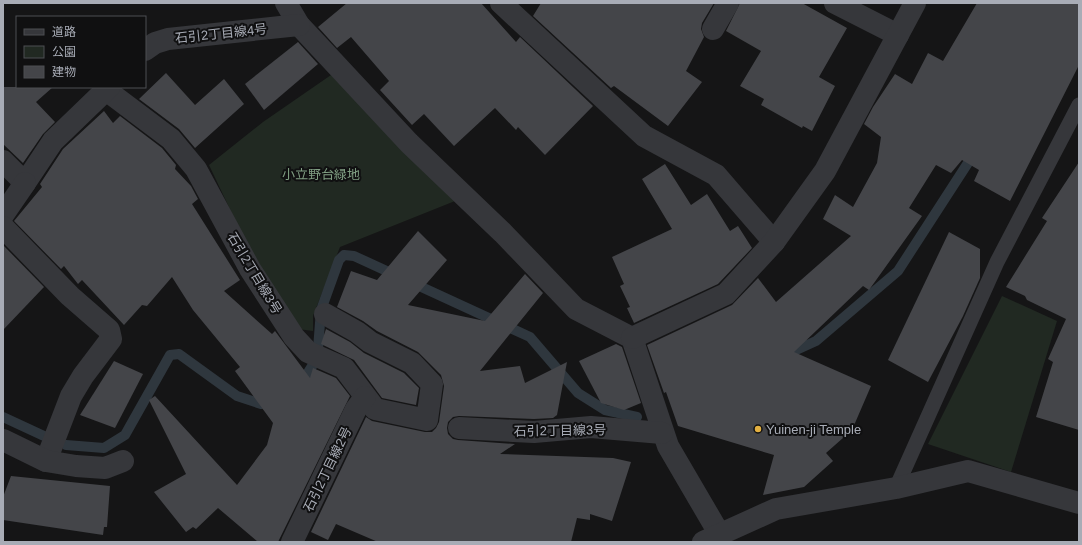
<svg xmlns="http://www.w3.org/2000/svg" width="1082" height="545" font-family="Arial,'Noto Sans JP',sans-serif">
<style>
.green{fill:#212922}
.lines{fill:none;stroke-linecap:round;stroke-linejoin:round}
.stream{stroke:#2f373e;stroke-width:10}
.building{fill:#444549}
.service{stroke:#36373b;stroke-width:15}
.minor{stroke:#36373b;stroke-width:22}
.poi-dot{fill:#e3b041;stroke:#101011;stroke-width:1.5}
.labels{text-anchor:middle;stroke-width:4;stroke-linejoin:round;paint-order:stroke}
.street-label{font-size:13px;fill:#a8acb6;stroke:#101011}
.park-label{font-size:13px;fill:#809f83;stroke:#101011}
.poi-label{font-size:13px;fill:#a8acb6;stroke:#101011;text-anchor:start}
</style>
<rect width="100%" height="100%" fill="#151516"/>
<!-- green -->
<g class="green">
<path d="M 331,75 L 455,201 L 340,247 L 313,316 L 313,331 L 298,329 L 255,262 L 209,165 L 263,122 Z"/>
<path d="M 1002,296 L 1057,321 L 1011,472 L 928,444 Z"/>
</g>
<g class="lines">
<!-- stream -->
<g class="stream">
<path d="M 318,349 L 321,310 L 339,260 L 344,255 L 354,256 L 530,337 L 578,393 L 605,410 L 637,417"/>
<path d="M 783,356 L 816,341 L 898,271 L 975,152"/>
<path d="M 298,383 L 304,379 L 314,363"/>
<path d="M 3,417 L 44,436"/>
<path d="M 66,445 L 104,448 L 125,435 L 170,355 L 179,354 L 237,396 L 261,404 L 272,400"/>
</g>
</g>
<!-- building -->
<g class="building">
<path d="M 347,3 L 481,3 L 516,42 L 520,37 L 593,106 L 545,155 L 518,127 L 516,130 L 495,108 L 454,146 L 424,114 L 412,125 L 380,90 L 389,81 L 351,37 L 337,48 L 318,27 Z"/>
<path d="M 541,3 L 714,3 L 702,23 L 701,29 L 704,37 L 686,71 L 702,82 L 668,126 L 614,86 L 611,88 L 533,16 Z"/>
<path d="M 740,3 L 802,3 L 847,28 L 819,77 L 835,86 L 812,131 L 803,126 L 802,128 L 761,105 L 764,99 L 740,86 L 761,51 L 726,31 Z"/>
<path d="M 977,3 L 1079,3 L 1079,65 L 1010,201 L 974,181 L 979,170 L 962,160 L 951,173 L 936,165 L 909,208 L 922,216 L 869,290 L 863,286 L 794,352 L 871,386 L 852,430 L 826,453 L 833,461 L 804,487 L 763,495 L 774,455 L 678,426 L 666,392 L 664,393 L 647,345 L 732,305 L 758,278 L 776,302 L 851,236 L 823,219 L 835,195 L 853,207 L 877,163 L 881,137 L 864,124 L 873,107 L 895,74 L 912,84 L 928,53 L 943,61 Z"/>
<path d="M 298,42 L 318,64 L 264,110 L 245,84 Z"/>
<path d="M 166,73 L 195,105 L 224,79 L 244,104 L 195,148 L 179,129 L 139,99 Z"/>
<path d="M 3,87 L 53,87 L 36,102 L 55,122 L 43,134 L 23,163 L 3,144 Z"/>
<path d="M 104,111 L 113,123 L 120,116 L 162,148 L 176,165 L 175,169 L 191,186 L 198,199 L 192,204 L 240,280 L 224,291 L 272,334 L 275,331 L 310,378 L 313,368 L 336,378 L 350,396 L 278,542 L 258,542 L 218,508 L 196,529 L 193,527 L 186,532 L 154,492 L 186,474 L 149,400 L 155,396 L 237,485 L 267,445 L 273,423 L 235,371 L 240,367 L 193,310 L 172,277 L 147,306 L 142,305 L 124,325 L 82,280 L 78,284 L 64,266 L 61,269 L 14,221 L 42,187 L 40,184 L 63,149 Z"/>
<path d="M 1079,162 L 1079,430 L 1036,417 L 1053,362 L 1048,359 L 1066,319 L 1027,300 L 1025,296 L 1006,287 L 1047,221 L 1042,218 Z"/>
<path d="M 665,164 L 691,205 L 707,194 L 730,231 L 738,226 L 752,248 L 718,284 L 634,323 L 627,308 L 630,307 L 620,286 L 624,284 L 612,257 L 672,229 L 642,179 Z"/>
<path d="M 418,231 L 447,260 L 408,305 L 485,321 L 525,274 L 543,293 L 480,371 L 520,366 L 525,383 L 567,362 L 557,415 L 553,418 L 534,419 L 459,416 L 453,417 L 448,422 L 447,428 L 448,434 L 453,439 L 458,440 L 515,444 L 500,454 L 613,458 L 631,462 L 612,521 L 590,514 L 590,520 L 577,518 L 571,542 L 378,542 L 336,524 L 328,540 L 311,532 L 366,417 L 372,421 L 425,432 L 432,432 L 436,428 L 439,422 L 444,386 L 441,375 L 418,352 L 377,331 L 363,321 L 337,307 L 351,271 L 377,280 Z"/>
<path d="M 949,232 L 980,249 L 980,278 L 963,316 L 928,382 L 888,360 Z"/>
<path d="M 3,245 L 44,287 L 3,330 Z"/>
<path d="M 326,329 L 350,342 L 364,353 L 404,373 L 419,388 L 416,405 L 382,398 L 354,360 L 321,344 Z"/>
<path d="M 616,344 L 622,347 L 641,403 L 624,410 L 601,403 L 579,361 Z"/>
<path d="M 114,361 L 143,374 L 115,428 L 80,415 Z"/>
<path d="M 11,476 L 110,486 L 107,527 L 104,527 L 103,535 L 3,520 L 3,497 Z"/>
</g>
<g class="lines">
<!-- service -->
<path class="service" d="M 896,488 L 997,262 L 1079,105"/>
<!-- minor -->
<g class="minor">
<path d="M 286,3 L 299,25 L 409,143 L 503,233 L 576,309 L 632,338 L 668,446 L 720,535"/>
<path d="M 501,3 L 644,136 L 716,175 L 774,242"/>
<path d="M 835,3 L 898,35"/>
<path d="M 713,29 L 728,3"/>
<path d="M 145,50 L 155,43 L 168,39 L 299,25"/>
<path d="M 106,90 L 171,139 L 196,169 L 250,269 L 294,337 L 308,352 L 344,368 L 375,409 L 427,420 L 432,384 L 412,363 L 370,342 L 357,332 L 325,314"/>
<path d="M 3,161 L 25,183 L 53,141 L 109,87"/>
<path d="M 3,215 L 25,183"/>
<path d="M 3,227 L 70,296 L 109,330 L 111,339 L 83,376 L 71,396 L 46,461"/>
<path d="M 632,338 L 726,294 L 774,242 L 825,171 L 915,3"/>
<path d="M 459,428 L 534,432 L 591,427 L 662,433"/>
<path d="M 3,440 L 46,461 L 76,466 L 105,468 L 123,461"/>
<path d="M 292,542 L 356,409 L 365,397"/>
<path d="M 703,542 L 776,509 L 896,488 L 968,471 L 1079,503"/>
</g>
</g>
<!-- markers -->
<circle class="poi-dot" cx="758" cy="429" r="4"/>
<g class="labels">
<!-- street labels -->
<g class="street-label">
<text transform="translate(221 33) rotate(-6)" y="5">石引2丁目線4号</text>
<text transform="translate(255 273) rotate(59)" y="5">石引2丁目線3号</text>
<text transform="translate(560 430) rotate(-1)" y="5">石引2丁目線3号</text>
<text transform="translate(327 469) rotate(-64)" y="5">石引2丁目線2号</text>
</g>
<!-- park labels -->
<g class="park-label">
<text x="321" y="179">小立野台緑地</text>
</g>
<!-- poi labels -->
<g class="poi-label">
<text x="766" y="434">Yuinen-ji Temple</text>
</g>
</g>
<!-- border -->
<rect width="1082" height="545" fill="none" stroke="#a8acb6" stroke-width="8"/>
<!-- legend -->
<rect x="16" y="16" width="130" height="72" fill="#101011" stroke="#4d4e53"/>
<rect x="24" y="29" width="20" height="6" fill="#36373b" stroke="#4d4e53"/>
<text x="52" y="36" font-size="12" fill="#a8acb6">道路</text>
<rect x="24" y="46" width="20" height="12" fill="#212922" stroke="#4d4e53"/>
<text x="52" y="56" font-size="12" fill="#a8acb6">公園</text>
<rect x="24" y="66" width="20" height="12" fill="#444549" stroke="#4d4e53"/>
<text x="52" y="76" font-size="12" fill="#a8acb6">建物</text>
</svg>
